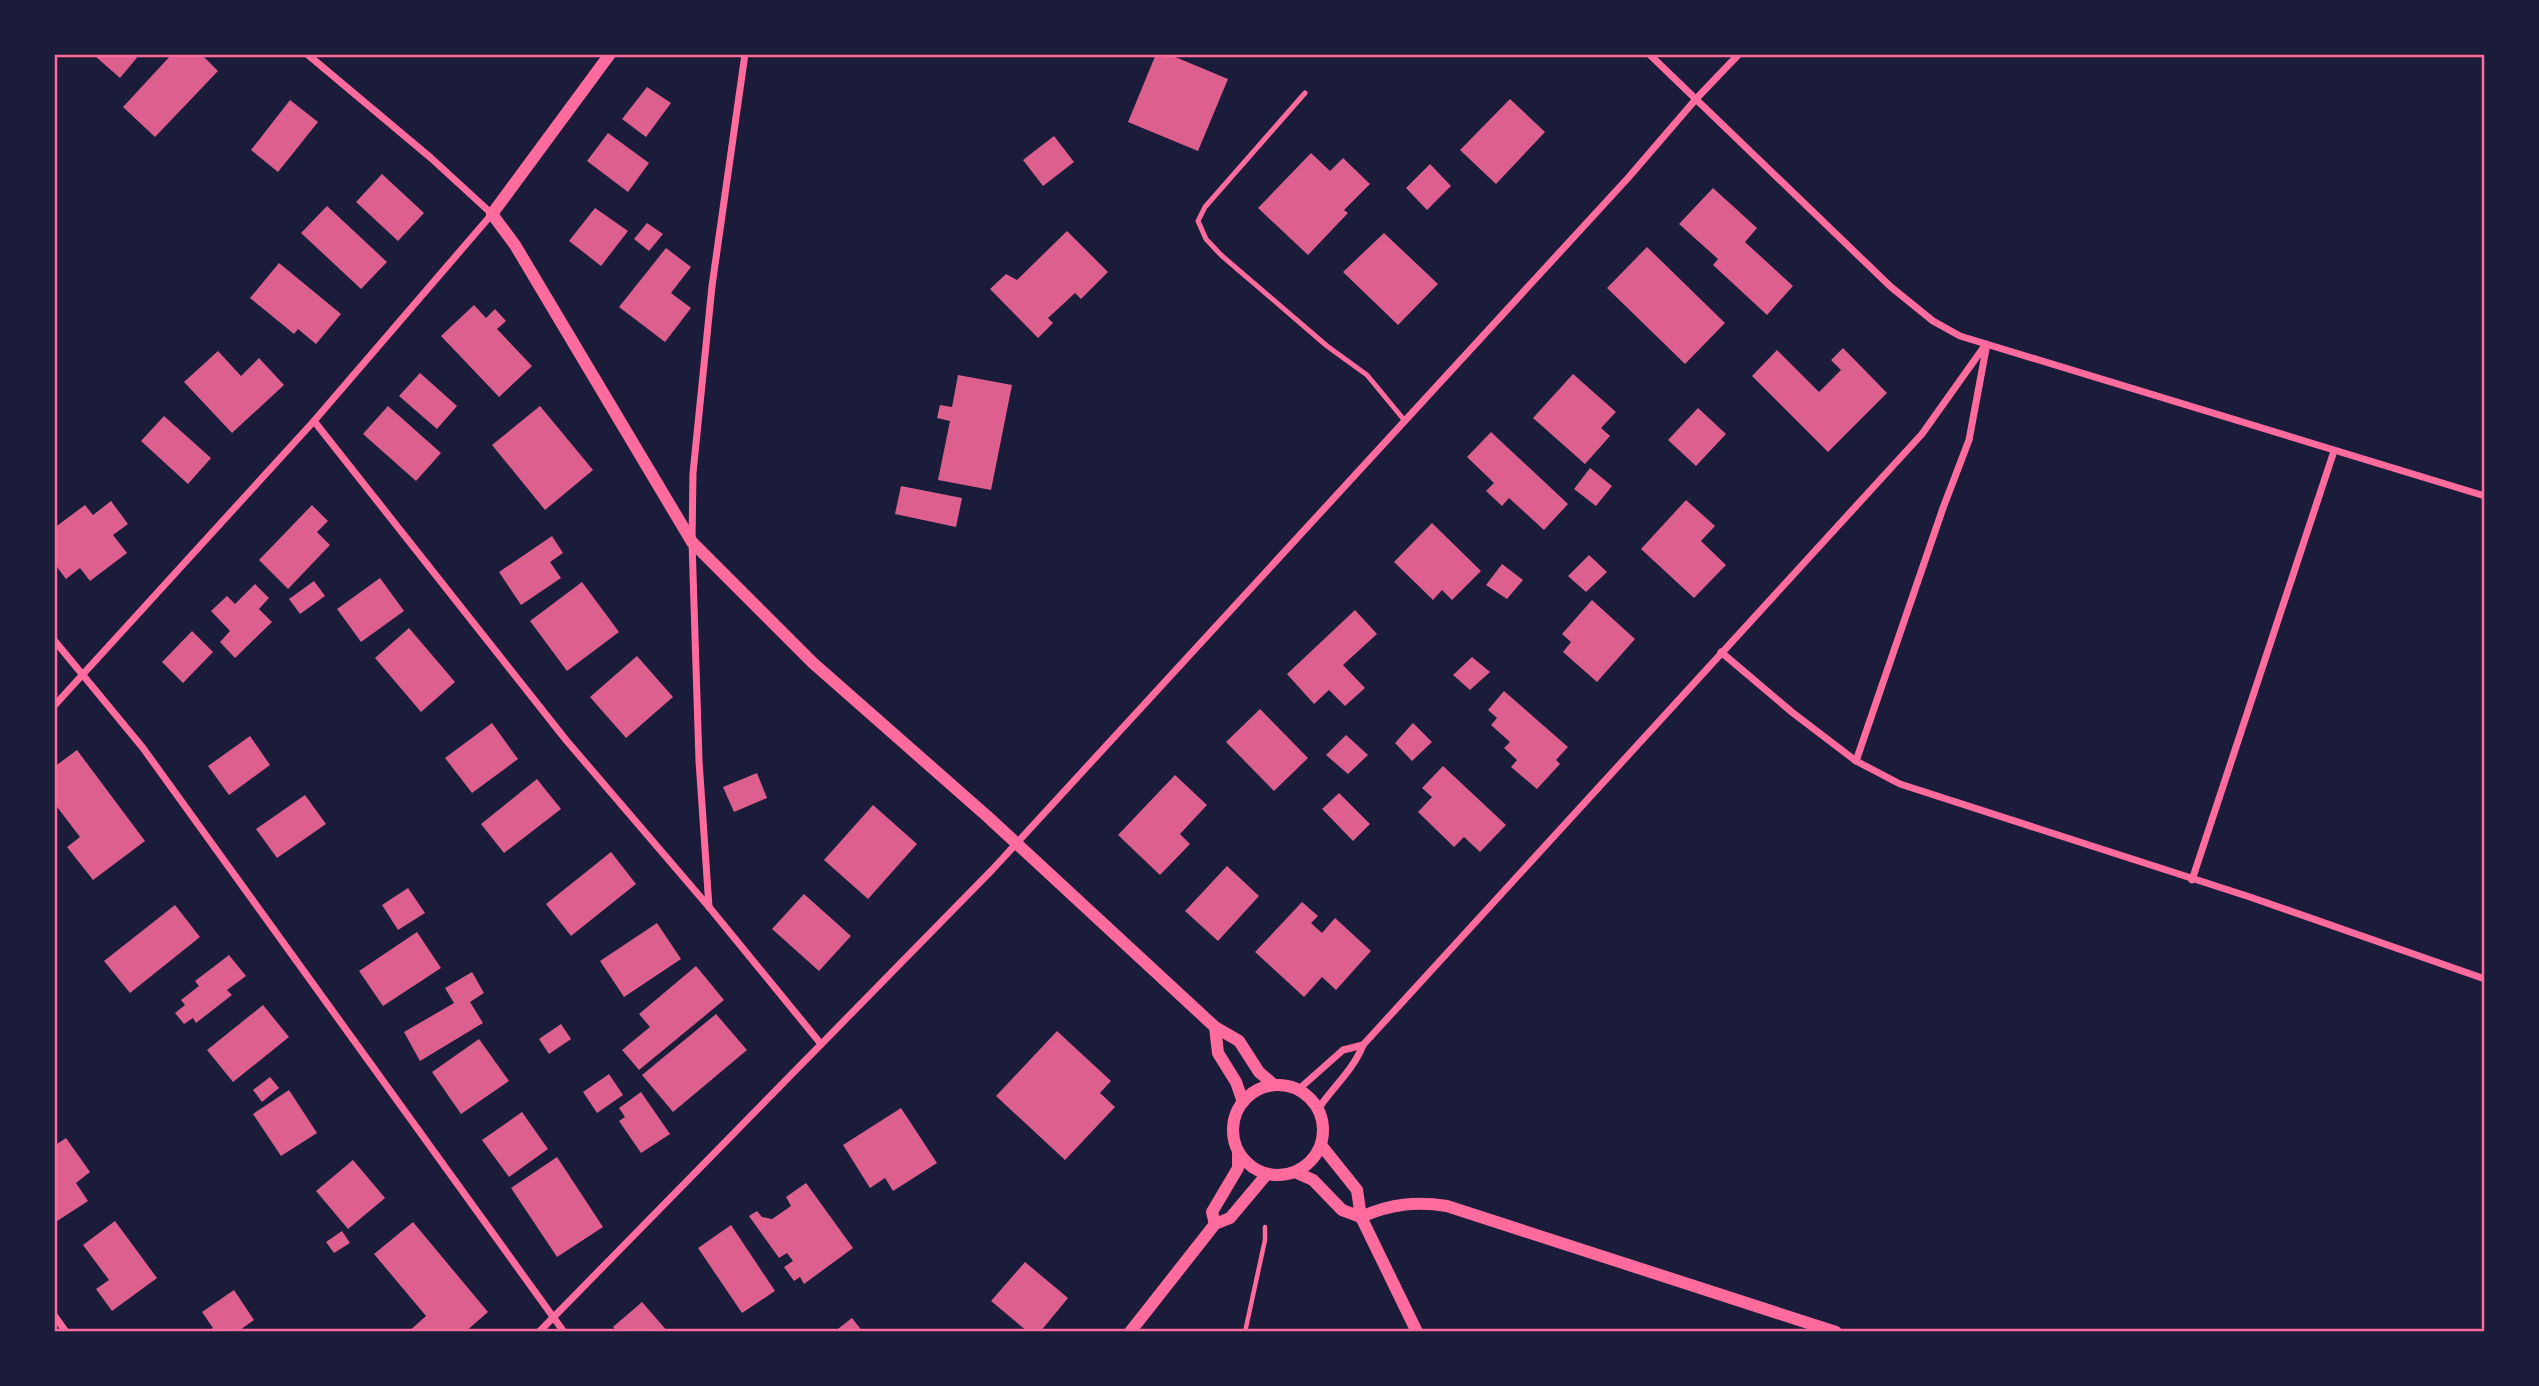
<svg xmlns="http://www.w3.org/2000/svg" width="2539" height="1386" font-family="Quicksand,sans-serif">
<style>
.building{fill:#dd5f8e}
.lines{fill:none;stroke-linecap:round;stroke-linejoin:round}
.path{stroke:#ff6b9d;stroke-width:4.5}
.service{stroke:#ff6b9d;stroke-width:5}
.minor{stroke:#ff6b9d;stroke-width:7}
.tertiary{stroke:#ff6b9d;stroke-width:12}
.neatline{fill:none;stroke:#ff6b9d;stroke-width:2.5}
</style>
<rect width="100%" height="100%" fill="#1b1b3a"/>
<!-- building -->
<g class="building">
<path d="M 97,54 L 140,54 L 120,78 L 95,56 Z"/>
<path d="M 172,54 L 201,54 L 218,71 L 155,137 L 123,107 Z"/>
<path d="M 1156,54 L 1168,54 L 1228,79 L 1198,151 L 1128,122 Z"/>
<path d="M 647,87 L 671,103 L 646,137 L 622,119 Z"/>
<path d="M 1510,99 L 1545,132 L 1496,184 L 1460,150 Z"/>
<path d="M 290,100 L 318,122 L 278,172 L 251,150 Z"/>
<path d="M 608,133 L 649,163 L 628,192 L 587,161 Z"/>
<path d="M 1054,136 L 1074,162 L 1043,186 L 1023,160 Z"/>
<path d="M 1311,153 L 1330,171 L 1343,158 L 1370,184 L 1344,210 L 1348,213 L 1308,255 L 1258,208 Z"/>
<path d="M 1430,164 L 1451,186 L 1427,210 L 1406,188 Z"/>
<path d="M 382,174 L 424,213 L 398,241 L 356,202 Z"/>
<path d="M 1713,188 L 1757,228 L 1745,242 L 1793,286 L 1767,315 L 1713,265 L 1718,259 L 1679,224 Z"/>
<path d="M 327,206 L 387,262 L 361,289 L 301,233 Z"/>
<path d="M 595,208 L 628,231 L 601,266 L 569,241 Z"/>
<path d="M 647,223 L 663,234 L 649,251 L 634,239 Z"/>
<path d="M 1067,231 L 1108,272 L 1081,299 L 1075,293 L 1048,318 L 1053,323 L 1038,338 L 990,289 L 1006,274 L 1017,280 Z"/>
<path d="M 1384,233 L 1438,284 L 1398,325 L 1343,272 Z"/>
<path d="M 1647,247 L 1725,323 L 1685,364 L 1607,288 Z"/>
<path d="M 666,248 L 691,267 L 671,293 L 691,308 L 665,342 L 619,307 Z"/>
<path d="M 279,263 L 341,314 L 316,344 L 298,329 L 294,334 L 250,298 Z"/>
<path d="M 474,305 L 486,318 L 495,309 L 506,321 L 497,329 L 532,366 L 499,397 L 441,336 Z"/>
<path d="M 1843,348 L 1887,393 L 1828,452 L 1752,376 L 1777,350 L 1819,392 L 1841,370 L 1831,360 Z"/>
<path d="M 218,351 L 241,376 L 259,358 L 284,385 L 232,433 L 184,382 Z"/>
<path d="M 420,373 L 457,406 L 437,429 L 399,396 Z"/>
<path d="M 1573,374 L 1616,412 L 1601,428 L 1610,436 L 1585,464 L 1533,418 Z"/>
<path d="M 958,375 L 1012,385 L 991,490 L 938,480 L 950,421 L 937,418 L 940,405 L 952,407 Z"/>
<path d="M 388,406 L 441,453 L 416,481 L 363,434 Z"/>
<path d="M 540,406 L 593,470 L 545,510 L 492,445 Z"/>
<path d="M 1698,408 L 1726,434 L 1696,466 L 1668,440 Z"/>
<path d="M 164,416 L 211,458 L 188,484 L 141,441 Z"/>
<path d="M 1491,432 L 1568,504 L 1544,530 L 1509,498 L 1502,506 L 1486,491 L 1494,483 L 1467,457 Z"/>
<path d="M 1590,468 L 1612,486 L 1596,506 L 1574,489 Z"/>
<path d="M 901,486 L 962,498 L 956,527 L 895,514 Z"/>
<path d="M 1686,500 L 1715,526 L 1701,541 L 1726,565 L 1694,598 L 1641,549 Z"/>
<path d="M 111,501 L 128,524 L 113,535 L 127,553 L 90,581 L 80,568 L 66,579 L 54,563 L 54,528 L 85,505 L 93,515 Z"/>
<path d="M 312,505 L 328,521 L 317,532 L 330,545 L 288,589 L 259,560 Z"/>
<path d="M 1432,523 L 1481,571 L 1452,600 L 1442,590 L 1433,600 L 1394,562 Z"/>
<path d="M 552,536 L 563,553 L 550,562 L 561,578 L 521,605 L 499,572 Z"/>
<path d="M 1589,555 L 1607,572 L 1586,592 L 1568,576 Z"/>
<path d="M 1502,564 L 1523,580 L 1507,599 L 1486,585 Z"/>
<path d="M 380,578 L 404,611 L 361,642 L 337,609 Z"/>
<path d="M 314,581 L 325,596 L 300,614 L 289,599 Z"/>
<path d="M 582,582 L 619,632 L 567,671 L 530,621 Z"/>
<path d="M 255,584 L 269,598 L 259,609 L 272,622 L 235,658 L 220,642 L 230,631 L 211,611 L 227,596 L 235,604 Z"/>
<path d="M 1592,600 L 1635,639 L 1597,682 L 1563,652 L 1571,642 L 1562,634 Z"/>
<path d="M 1355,610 L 1377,634 L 1343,665 L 1365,688 L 1345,706 L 1329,690 L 1314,704 L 1287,674 Z"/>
<path d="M 409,628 L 455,682 L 421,712 L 375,658 Z"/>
<path d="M 192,631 L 213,652 L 183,683 L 162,662 Z"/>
<path d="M 637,656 L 673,697 L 626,738 L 590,697 Z"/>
<path d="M 1472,657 L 1490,672 L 1470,690 L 1453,675 Z"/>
<path d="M 1504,691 L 1568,747 L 1556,760 L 1560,764 L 1537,789 L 1511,767 L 1517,760 L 1504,748 L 1510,742 L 1491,725 L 1497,718 L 1488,710 Z"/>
<path d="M 1260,709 L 1308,758 L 1274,791 L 1226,742 Z"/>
<path d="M 492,723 L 518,759 L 472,793 L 445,758 Z"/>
<path d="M 1413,723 L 1432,742 L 1412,761 L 1395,743 Z"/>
<path d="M 1346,735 L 1368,755 L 1348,774 L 1326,755 Z"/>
<path d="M 250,736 L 270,765 L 229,795 L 208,766 Z"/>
<path d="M 77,750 L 145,841 L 93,880 L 67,847 L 80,837 L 54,803 L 54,767 Z"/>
<path d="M 1443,766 L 1506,825 L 1480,852 L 1464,837 L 1454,847 L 1418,812 L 1432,797 L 1422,788 Z"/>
<path d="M 757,773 L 767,798 L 734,812 L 723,787 Z"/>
<path d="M 1175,775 L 1207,805 L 1180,834 L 1190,844 L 1160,875 L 1118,835 Z"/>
<path d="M 537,779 L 561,809 L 504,853 L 481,824 Z"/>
<path d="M 1339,793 L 1370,824 L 1353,841 L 1322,809 Z"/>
<path d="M 305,795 L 326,824 L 277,858 L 256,829 Z"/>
<path d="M 873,805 L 917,844 L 868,899 L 824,860 Z"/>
<path d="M 611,852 L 636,884 L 571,936 L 546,904 Z"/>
<path d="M 1227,866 L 1259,896 L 1218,941 L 1185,911 Z"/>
<path d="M 408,888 L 425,913 L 398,930 L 382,905 Z"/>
<path d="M 804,894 L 851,936 L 819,971 L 772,929 Z"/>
<path d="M 1302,902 L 1318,916 L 1311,923 L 1322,933 L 1335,918 L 1371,951 L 1336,990 L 1322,977 L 1304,997 L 1255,952 Z"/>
<path d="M 175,905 L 200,937 L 130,993 L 104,961 Z"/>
<path d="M 657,923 L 681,959 L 624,997 L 600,961 Z"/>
<path d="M 417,932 L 441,968 L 383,1006 L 359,971 Z"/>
<path d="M 229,955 L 246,976 L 227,990 L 232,995 L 196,1023 L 193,1018 L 184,1024 L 175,1013 L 185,1005 L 181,1000 L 199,986 L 195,981 Z"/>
<path d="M 696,966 L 724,1000 L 639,1070 L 622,1050 L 650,1027 L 639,1014 Z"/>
<path d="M 472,972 L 484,993 L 470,1002 L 483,1023 L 420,1061 L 404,1032 L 454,1003 L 445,988 Z"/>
<path d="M 263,1005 L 289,1037 L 233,1082 L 207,1050 Z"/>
<path d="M 716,1014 L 747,1050 L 673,1112 L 642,1075 Z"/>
<path d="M 561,1024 L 571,1039 L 549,1054 L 539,1039 Z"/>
<path d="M 1057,1031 L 1111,1081 L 1100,1093 L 1115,1107 L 1065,1160 L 996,1096 Z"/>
<path d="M 479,1039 L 509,1081 L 461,1114 L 432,1072 Z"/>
<path d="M 609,1074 L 623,1095 L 597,1113 L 583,1092 Z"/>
<path d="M 270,1077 L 279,1088 L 262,1102 L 253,1090 Z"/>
<path d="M 289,1090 L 317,1133 L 281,1156 L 253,1114 Z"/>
<path d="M 641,1092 L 670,1134 L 641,1153 L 619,1121 L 625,1117 L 619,1108 Z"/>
<path d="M 901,1108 L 937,1163 L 893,1191 L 885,1178 L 870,1188 L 843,1145 Z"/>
<path d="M 522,1112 L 548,1149 L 509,1177 L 482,1140 Z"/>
<path d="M 66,1138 L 90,1172 L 76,1183 L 88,1201 L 54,1223 L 54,1146 Z"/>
<path d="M 557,1157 L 603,1227 L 557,1257 L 511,1188 Z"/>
<path d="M 353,1160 L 385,1198 L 348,1229 L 316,1191 Z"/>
<path d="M 806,1183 L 853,1248 L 804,1284 L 800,1277 L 794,1281 L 784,1267 L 793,1261 L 787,1253 L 779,1258 L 749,1216 L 757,1211 L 762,1217 L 772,1219 L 791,1206 L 786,1197 Z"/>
<path d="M 115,1221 L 157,1278 L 112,1311 L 96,1289 L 109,1280 L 83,1245 Z"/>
<path d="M 413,1222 L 488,1312 L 465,1332 L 408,1332 L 426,1316 L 374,1254 Z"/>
<path d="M 731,1225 L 775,1291 L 742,1313 L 698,1248 Z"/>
<path d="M 342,1231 L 350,1243 L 334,1253 L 326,1242 Z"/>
<path d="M 1025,1262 L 1068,1298 L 1040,1332 L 1028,1332 L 991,1301 Z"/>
<path d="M 234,1290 L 254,1320 L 237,1332 L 208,1332 L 213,1328 L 202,1312 Z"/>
<path d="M 642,1302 L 668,1332 L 617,1332 L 613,1327 Z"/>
<path d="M 852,1318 L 863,1332 L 834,1332 Z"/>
</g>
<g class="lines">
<!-- path -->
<path class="path" d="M 1245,1332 L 1265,1240 L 1265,1227"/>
<!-- service -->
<path class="service" d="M 1305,93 L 1205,207 L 1198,221 L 1206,239 L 1221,255 L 1327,346 L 1367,375 L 1405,421"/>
<!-- minor -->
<g class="minor">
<path d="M 1649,54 L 1891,287 L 1933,321 L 1960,336 L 2485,496"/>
<path d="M 314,421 L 566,740 L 709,907 L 821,1044"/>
<path d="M 54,640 L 143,748 L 564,1332"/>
<path d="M 1721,652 L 1793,713 L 1856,761 L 1900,784 L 2250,897 L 2485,979"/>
<path d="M 54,706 L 314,421 L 492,214 L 431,158 L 307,54"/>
<path d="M 1856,761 L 1943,508 L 1969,440 L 1986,349"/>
<path d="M 2192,880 L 2334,451"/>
<path d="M 709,907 L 699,761 L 692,542 L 693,473 L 712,286 L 745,54"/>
<path d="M 1299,1089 L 1343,1050 L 1363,1045"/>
<path d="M 1318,1109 C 1333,1087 1354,1069 1363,1045 L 1922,434 L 1986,344"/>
<path d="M 54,1315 L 66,1332"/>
<path d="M 539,1332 L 992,870 L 1628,178 L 1696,99 L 1739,54"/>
</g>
<!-- tertiary -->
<g class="tertiary">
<path d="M 610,54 L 492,214 L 515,245 L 692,542 L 813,663 L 988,817 L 1215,1027 L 1239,1041 L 1259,1072 L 1274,1085"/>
<path d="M 1215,1027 L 1218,1053 L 1236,1082 L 1243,1102"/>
<circle cx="1278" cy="1130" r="45"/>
<path d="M 1321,1145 L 1357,1190 L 1361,1217 L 1417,1332"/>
<path d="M 1295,1172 L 1313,1180 L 1342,1210 L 1361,1217"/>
<path d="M 1361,1217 C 1390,1204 1416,1201 1447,1206 L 1836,1332"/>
<path d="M 1215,1224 L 1212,1212 L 1238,1168 L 1238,1152"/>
<path d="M 1130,1332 L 1215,1224 L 1230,1218 L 1267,1174"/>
</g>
</g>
<!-- border -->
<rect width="2539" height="1386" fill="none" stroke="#1b1b3a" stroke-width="112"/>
<rect x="56" y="56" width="2427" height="1274" class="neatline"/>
</svg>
